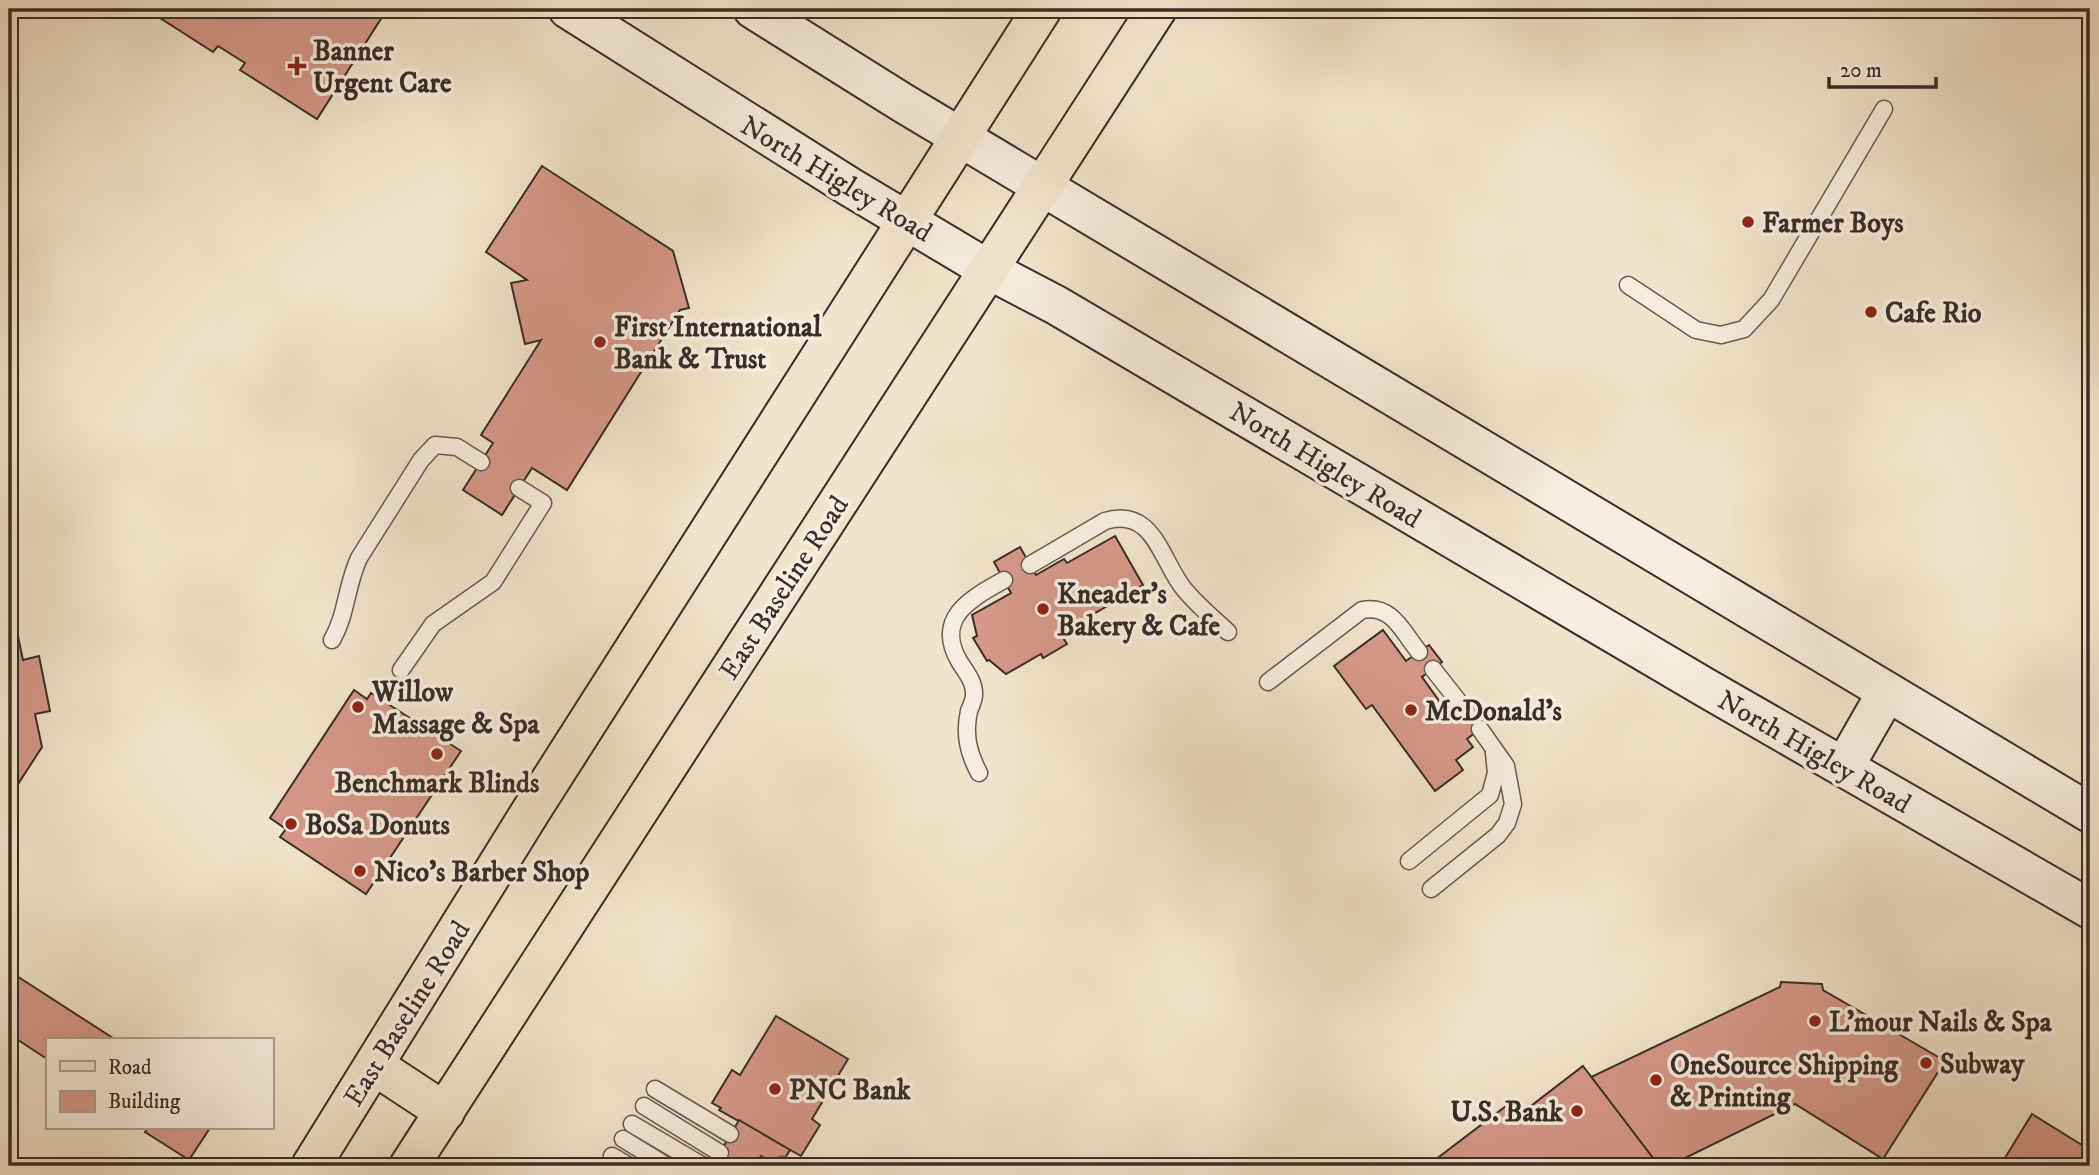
<svg xmlns="http://www.w3.org/2000/svg" width="2099" height="1175" font-family="'IM FELL DW Pica',serif">
<style>
.building{fill:#d6988a;stroke:#392d28;stroke-width:2}
.lines{fill:none;stroke-linecap:round;stroke-linejoin:round}
.service-casing{stroke:#675b51;stroke-width:19}
.secondary-casing{stroke:#392d28;stroke-width:42}
.primary-casing{stroke:#392d28;stroke-width:42}
.service{stroke:#f6edde;stroke-width:16}
.secondary{stroke:#f6edde;stroke-width:38}
.primary{stroke:#f1e4cc;stroke-width:38}
.poi-dot{fill:#8f2418;stroke:#f6edde;stroke-width:2.5}
.labels{text-anchor:middle;stroke-width:7;stroke-linejoin:round;paint-order:stroke}
.poi-label{font-size:28px;font-weight:bold;fill:#392d28;stroke:#f6edde;text-anchor:start}
.street-label{font-size:28px;fill:#392d28;stroke:#f6edde}
</style>
<rect width="100%" height="100%" fill="#f1e4cc"/>
<filter id="stains"><feTurbulence type="fractalNoise" baseFrequency=".00286" numOctaves="4"/><feColorMatrix values="0 0 0 0 .2 0 0 0 0 .09 0 0 0 0 .02 0 0 0 .5 -.17"/></filter>
<radialGradient id="worn" r=".72"><stop offset=".6" stop-color="#630" stop-opacity="0"/><stop offset="1" stop-color="#630" stop-opacity=".3"/></radialGradient>
<!-- building -->
<g class="building">
<path d="M 146,9 L 376,9 L 384,14 L 317,119 L 240,70 L 245,63 L 218,46 L 213,52 Z"/>
<path d="M 542,166 L 673,251 L 689,308 L 680,310 L 567,490 L 532,468 L 502,515 L 463,490 L 493,443 L 481,435 L 541,340 L 525,344 L 511,283 L 527,280 L 486,252 Z"/>
<path d="M 1115,536 L 1143,585 L 1087,618 L 1089,620 L 1062,636 L 1067,644 L 1043,658 L 1041,654 L 1006,674 L 989,660 L 987,661 L 973,638 L 977,636 L 972,615 L 1011,593 L 994,562 L 1020,547 L 1036,575 L 1064,559 L 1067,563 Z"/>
<path d="M 9,623 L 16,627 L 23,660 L 39,656 L 50,711 L 35,714 L 42,747 L 9,798 Z"/>
<path d="M 1383,630 L 1406,661 L 1429,645 L 1442,662 L 1422,677 L 1453,720 L 1475,704 L 1489,722 L 1467,739 L 1473,747 L 1456,760 L 1463,770 L 1435,791 L 1372,705 L 1366,709 L 1334,666 Z"/>
<path d="M 354,690 L 367,699 L 371,693 L 461,751 L 366,894 L 280,837 L 286,829 L 270,818 Z"/>
<path d="M 9,971 L 116,1040 L 47,1040 L 47,1059 L 9,1034 Z"/>
<path d="M 1781,982 L 1822,984 L 1823,990 L 1945,1061 L 1883,1159 L 1795,1104 L 1669,1166 L 1659,1166 L 1591,1077 L 1780,987 Z"/>
<path d="M 776,1016 L 848,1059 L 812,1119 L 820,1125 L 801,1156 L 719,1110 L 721,1108 L 712,1103 L 732,1070 L 740,1075 Z"/>
<path d="M 1583,1066 L 1659,1166 L 1427,1166 L 1514,1100 L 1523,1112 Z"/>
<path d="M 2032,1114 L 2090,1150 L 2090,1166 L 2000,1166 Z"/>
<path d="M 739,1120 L 790,1150 L 780,1166 L 761,1156 L 755,1166 L 712,1166 Z"/>
<path d="M 148,1128 L 210,1128 L 189,1160 L 145,1132 Z"/>
</g>
<g class="lines">
<!-- service casing -->
<g class="service-casing">
<g id="service">
<path d="M 1628,285 L 1696,330 L 1721,335 L 1744,329 L 1771,300 L 1884,109"/>
<path d="M 1030,565 L 1105,521 C 1154,506 1161,561 1184,589 C 1197,605 1213,618 1228,632"/>
<path d="M 332,640 C 347,614 346,586 359,558 L 421,460 L 435,445 L 457,447 L 481,462"/>
<path d="M 1433,669 L 1466,711"/>
<path d="M 401,670 L 433,624 L 493,582 L 543,503 L 519,488"/>
<path d="M 1268,682 L 1362,610 C 1392,604 1402,631 1419,652"/>
<path d="M 979,773 C 968,752 964,734 969,711 C 971,706 974,700 974,695 C 975,682 965,671 959,661 C 934,617 972,598 1004,580"/>
<path d="M 1409,861 L 1490,795 L 1496,773 L 1494,753"/>
<path d="M 1431,889 L 1498,835 L 1507,823 L 1513,804 L 1506,766 L 1480,729"/>
<path d="M 655,1089 L 730,1134"/>
<path d="M 644,1106 L 720,1153"/>
<path d="M 632,1124 L 703,1166"/>
<path d="M 623,1139 L 667,1166"/>
<path d="M 612,1156 L 629,1166"/>
<path d="M 782,1165 L 783,1166"/>
</g>
</g>
<!-- secondary casing -->
<g class="secondary-casing">
<g id="secondary">
<path d="M 568,9 L 850,187 L 989,270 L 1056,305 L 1706,688 L 2090,909"/>
<path d="M 753,9 L 903,103 L 2090,813"/>
<path d="M 1844,767 L 1887,692"/>
</g>
</g>
<!-- primary casing -->
<g class="primary-casing">
<g id="primary">
<path d="M 375,1066 L 445,1112"/>
<path d="M 311,1166 L 531,811 L 1042,9"/>
<path d="M 409,1166 L 1157,9"/>
</g>
</g>
<!-- service -->
<use href="#service" class="service"/>
<!-- secondary -->
<use href="#secondary" class="secondary"/>
<!-- primary -->
<use href="#primary" class="primary"/>
</g>
<!-- markers -->
<g class="poi-dot">
<path d="M293.5 55.5h7v7h7v7h-7v7h-7v-7h-7v-7h7z"/>
<circle cx="1748" cy="222" r="7"/>
<circle cx="1871" cy="312" r="7"/>
<circle cx="600" cy="342" r="7"/>
<circle cx="1043" cy="609" r="7"/>
<circle cx="358" cy="707" r="7"/>
<circle cx="1411" cy="710" r="7"/>
<circle cx="437" cy="754" r="7"/>
<circle cx="291" cy="824" r="7"/>
<circle cx="360" cy="871" r="7"/>
<circle cx="1815" cy="1021" r="7"/>
<circle cx="1926" cy="1063" r="7"/>
<circle cx="1656" cy="1080" r="7"/>
<circle cx="775" cy="1089" r="7"/>
<circle cx="1577" cy="1111" r="7"/>
</g>
<g class="labels">
<!-- poi labels -->
<g class="poi-label">
<text x="313" y="60">Banner<tspan x="313" dy="32">Urgent Care</tspan></text>
<text x="1762" y="232">Farmer Boys</text>
<text x="1885" y="322">Cafe Rio</text>
<text x="614" y="336">First International<tspan x="614" dy="32">Bank &amp; Trust</tspan></text>
<text x="1057" y="603">Kneader's<tspan x="1057" dy="32">Bakery &amp; Cafe</tspan></text>
<text x="372" y="701">Willow<tspan x="372" dy="32">Massage &amp; Spa</tspan></text>
<text x="1425" y="720">McDonald's</text>
<text x="437" y="792" text-anchor="middle">Benchmark Blinds</text>
<text x="305" y="834">BoSa Donuts</text>
<text x="374" y="881">Nico's Barber Shop</text>
<text x="1829" y="1031">L'mour Nails &amp; Spa</text>
<text x="1940" y="1073">Subway</text>
<text x="1670" y="1074">OneSource Shipping<tspan x="1670" dy="32">&amp; Printing</tspan></text>
<text x="789" y="1099">PNC Bank</text>
<text x="1563" y="1121" text-anchor="end">U.S. Bank</text>
</g>
<!-- street labels -->
<g class="street-label">
<text transform="translate(837 178) rotate(31)" y="10">North Higley Road</text>
<text transform="translate(1326 464) rotate(31)" y="10">North Higley Road</text>
<text transform="translate(783 587) rotate(-57)" y="10">East Baseline Road</text>
<text transform="translate(1815 751) rotate(30)" y="10">North Higley Road</text>
<text transform="translate(406 1013) rotate(-58)" y="10">East Baseline Road</text>
</g>
</g>
<!-- margin -->
<rect width="2099" height="1175" fill="none" stroke="#f1e4cc" stroke-width="35"/>
<rect x="10" y="10" width="2078" height="1154" fill="none" stroke="#392d28" stroke-width="3.5"/>
<rect x="18" y="18" width="2064" height="1140" fill="none" stroke="#392d28" stroke-width="2"/>
<!-- legend -->
<rect x="46" y="1038" width="228" height="91" fill="#f6edde" stroke="#aaa095" stroke-width="2"/>
<rect x="60" y="1061" width="35" height="10" fill="#f1e4cc" stroke="#aaa095" stroke-width="2"/>
<text x="108" y="1074" font-size="21" fill="#392d28">Road</text>
<rect x="60" y="1091" width="35" height="21" fill="#d6988a" stroke="#aaa095" stroke-width="2"/>
<text x="108" y="1108" font-size="21" fill="#392d28">Building</text>
<!-- scale -->
<path d="M1829 77v10h107v-10" fill="none" stroke="#392d28" stroke-width="3.5"/>
<text x="1840" y="77" font-size="21" fill="#392d28" stroke="#f6edde" stroke-width="5" paint-order="stroke">20 m</text>
<rect width="100%" height="100%" filter="url(#stains)"/>
<rect width="100%" height="100%" fill="url(#worn)"/>
</svg>
